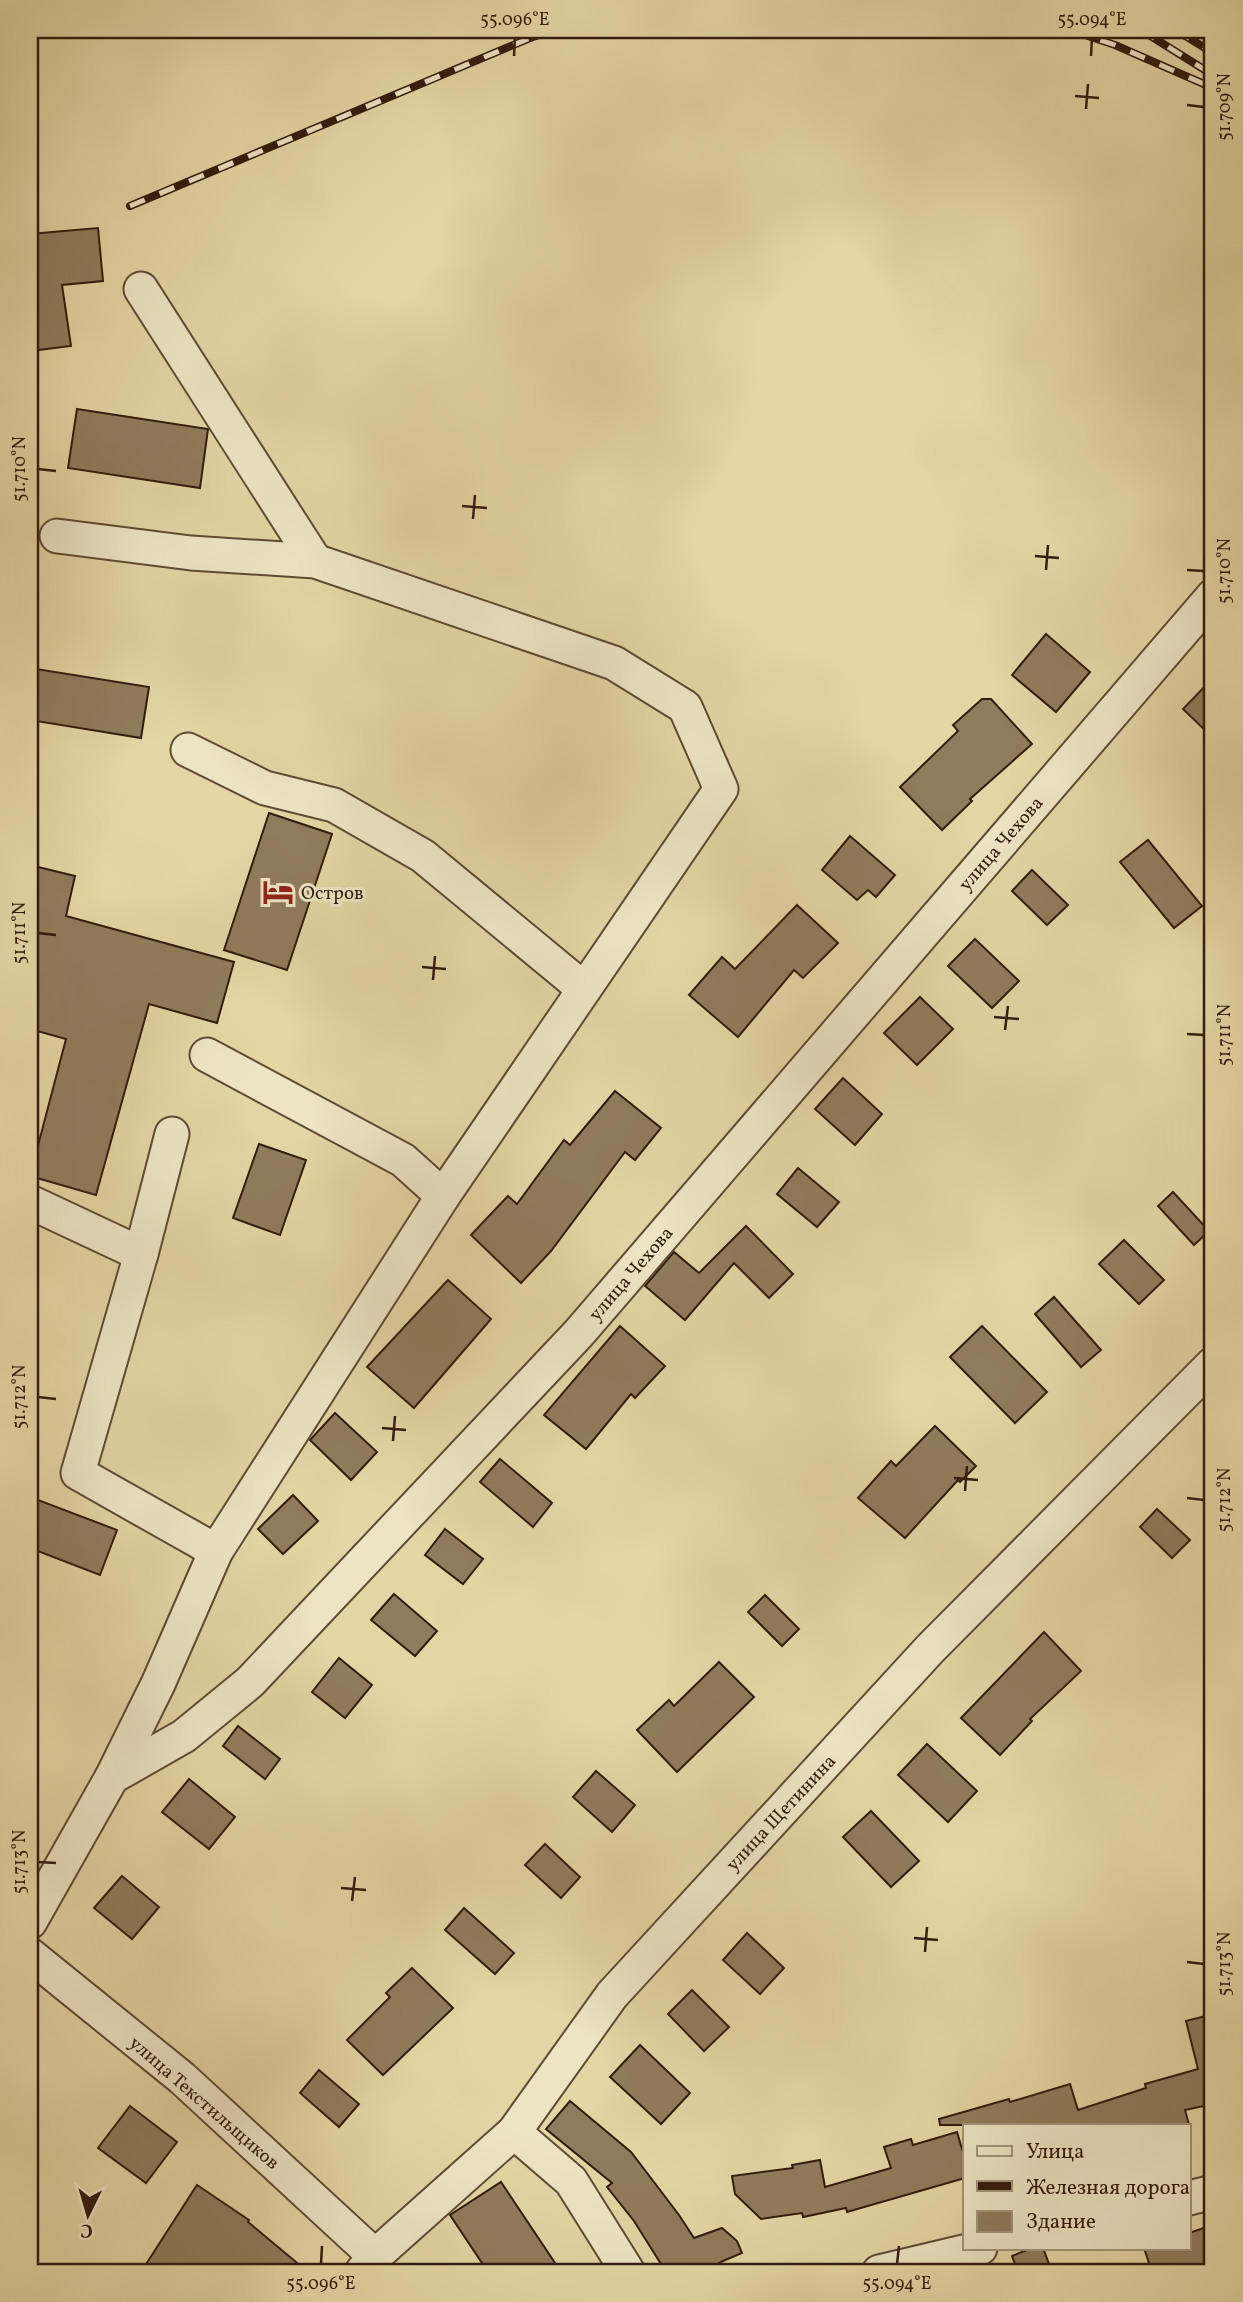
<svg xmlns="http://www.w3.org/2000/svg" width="1243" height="2302" font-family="Vollkorn,serif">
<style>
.building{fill:#8f7c5c;stroke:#331c0e;stroke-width:2}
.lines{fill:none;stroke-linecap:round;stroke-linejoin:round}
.minor-casing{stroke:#5f4a34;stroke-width:37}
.minor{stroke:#ede4c4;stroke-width:33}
.rail-casing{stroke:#331c0e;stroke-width:8}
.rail{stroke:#ede4c4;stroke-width:5;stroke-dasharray:16;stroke-linecap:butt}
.ticks{fill:none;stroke:#331c0e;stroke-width:2.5}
.labels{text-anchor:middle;stroke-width:6;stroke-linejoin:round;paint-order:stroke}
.street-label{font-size:19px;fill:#331c0e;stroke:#ede4c4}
.poi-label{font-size:19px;fill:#331c0e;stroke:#ede4c4;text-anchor:start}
.neatline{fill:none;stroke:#331c0e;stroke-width:2.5}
.ticks-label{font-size:18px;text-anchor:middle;fill:#331c0e}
</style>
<rect width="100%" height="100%" fill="#e3d5a4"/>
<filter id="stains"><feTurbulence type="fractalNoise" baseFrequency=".00286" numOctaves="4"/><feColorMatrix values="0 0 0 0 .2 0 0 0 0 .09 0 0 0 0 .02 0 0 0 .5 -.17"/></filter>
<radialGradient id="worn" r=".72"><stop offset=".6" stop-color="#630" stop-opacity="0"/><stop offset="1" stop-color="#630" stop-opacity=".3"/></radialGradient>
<!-- building -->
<g class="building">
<path d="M 98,228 L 103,281 L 62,285 L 71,346 L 30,351 L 30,234 Z"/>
<path d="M 77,409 L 208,429 L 200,488 L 68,468 Z"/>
<path d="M 1046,634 L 1090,672 L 1056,712 L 1012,675 Z"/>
<path d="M 30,668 L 149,687 L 141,738 L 30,720 Z"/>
<path d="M 1213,678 L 1213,738 L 1183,709 Z"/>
<path d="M 982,699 L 991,699 L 1032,744 L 970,799 L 972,801 L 942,830 L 900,787 L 958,731 L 953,725 Z"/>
<path d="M 269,813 L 332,834 L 287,970 L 224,950 Z"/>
<path d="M 850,836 L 895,875 L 876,897 L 868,890 L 857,900 L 822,870 Z"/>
<path d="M 1148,840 L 1202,906 L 1174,928 L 1120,862 Z"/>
<path d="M 30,865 L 75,876 L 66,916 L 234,962 L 217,1023 L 149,1004 L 96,1195 L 30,1176 L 66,1039 L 30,1029 Z"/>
<path d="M 1032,870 L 1068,905 L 1047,925 L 1012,891 Z"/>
<path d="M 797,905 L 838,943 L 803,978 L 794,970 L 738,1037 L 689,995 L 722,957 L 735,969 Z"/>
<path d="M 975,939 L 1019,981 L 992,1008 L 948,966 Z"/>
<path d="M 920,997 L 953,1029 L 917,1065 L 884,1033 Z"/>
<path d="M 843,1078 L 882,1114 L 855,1145 L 815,1109 Z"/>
<path d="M 615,1091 L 661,1128 L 635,1160 L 625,1152 L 551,1251 L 521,1283 L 471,1235 L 508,1196 L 517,1204 L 564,1140 L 570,1145 Z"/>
<path d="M 259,1144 L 306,1160 L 280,1235 L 233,1218 Z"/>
<path d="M 798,1168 L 839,1202 L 817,1227 L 777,1194 Z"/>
<path d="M 1173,1192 L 1209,1231 L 1194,1245 L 1158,1206 Z"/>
<path d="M 746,1226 L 793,1274 L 769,1298 L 734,1263 L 685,1320 L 645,1286 L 674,1252 L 699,1273 Z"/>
<path d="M 1124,1240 L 1164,1280 L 1139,1304 L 1099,1264 Z"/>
<path d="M 448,1280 L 491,1319 L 414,1408 L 367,1367 Z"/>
<path d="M 1054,1297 L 1101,1350 L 1081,1367 L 1035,1314 Z"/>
<path d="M 620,1326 L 665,1366 L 635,1398 L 631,1394 L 586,1449 L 544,1415 Z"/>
<path d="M 982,1326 L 1047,1392 L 1015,1423 L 950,1357 Z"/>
<path d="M 335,1413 L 377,1452 L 351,1480 L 310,1440 Z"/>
<path d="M 935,1426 L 976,1466 L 960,1482 L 958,1480 L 905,1538 L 858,1498 L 891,1461 L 896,1466 Z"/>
<path d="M 500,1459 L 552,1503 L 533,1527 L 480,1482 Z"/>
<path d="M 293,1495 L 318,1521 L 283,1554 L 258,1529 Z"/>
<path d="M 30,1497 L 117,1530 L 100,1575 L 30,1548 Z"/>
<path d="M 1157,1509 L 1190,1540 L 1172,1558 L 1140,1527 Z"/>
<path d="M 445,1529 L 483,1559 L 463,1584 L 425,1555 Z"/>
<path d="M 394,1594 L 437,1631 L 415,1656 L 371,1620 Z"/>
<path d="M 765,1595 L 799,1629 L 782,1646 L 748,1612 Z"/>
<path d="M 1044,1632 L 1081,1671 L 1030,1719 L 1032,1721 L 1000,1755 L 961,1718 Z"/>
<path d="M 339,1658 L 372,1685 L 345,1718 L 312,1692 Z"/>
<path d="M 719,1662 L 754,1697 L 677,1772 L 637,1730 L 669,1700 L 674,1706 Z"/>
<path d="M 238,1726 L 280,1759 L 265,1779 L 223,1746 Z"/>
<path d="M 927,1744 L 977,1791 L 948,1822 L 898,1775 Z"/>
<path d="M 596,1771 L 635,1805 L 612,1832 L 573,1797 Z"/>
<path d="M 189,1779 L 235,1817 L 209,1849 L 162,1812 Z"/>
<path d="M 871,1811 L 919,1861 L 891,1887 L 843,1837 Z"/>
<path d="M 545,1844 L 580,1877 L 561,1898 L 525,1865 Z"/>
<path d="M 122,1876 L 159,1907 L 132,1939 L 94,1908 Z"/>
<path d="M 464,1908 L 514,1953 L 495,1974 L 445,1930 Z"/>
<path d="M 747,1933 L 784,1968 L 760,1994 L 723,1960 Z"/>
<path d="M 412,1968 L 453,2008 L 383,2075 L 347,2040 L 390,1997 L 386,1993 Z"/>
<path d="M 692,1990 L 729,2027 L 704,2051 L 668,2014 Z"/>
<path d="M 1213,2014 L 1213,2104 L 1185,2110 L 1189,2125 L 940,2125 L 939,2119 L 1009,2099 L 1010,2102 L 1070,2084 L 1078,2110 L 1146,2088 L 1145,2084 L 1198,2069 L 1186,2021 Z"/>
<path d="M 640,2045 L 690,2093 L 661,2124 L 610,2077 Z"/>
<path d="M 319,2070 L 359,2104 L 339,2127 L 300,2093 Z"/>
<path d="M 570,2101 L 631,2152 L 679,2215 L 694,2238 L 722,2228 L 737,2241 L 742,2253 L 723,2261 L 704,2272 L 666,2272 L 634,2221 L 607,2187 L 612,2183 L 546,2129 Z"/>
<path d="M 130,2106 L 177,2142 L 146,2183 L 98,2148 Z"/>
<path d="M 957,2132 L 965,2159 L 965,2178 L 847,2212 L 846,2208 L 803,2217 L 802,2213 L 761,2219 L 735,2194 L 732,2176 L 793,2168 L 792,2165 L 820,2160 L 825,2187 L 891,2168 L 884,2147 L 911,2139 L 913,2145 Z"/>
<path d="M 501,2182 L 555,2263 L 540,2272 L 488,2272 L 450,2215 Z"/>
<path d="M 197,2185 L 249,2220 L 248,2222 L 308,2272 L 141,2272 Z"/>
<path d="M 1213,2225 L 1213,2266 L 1193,2272 L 1152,2272 L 1144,2248 L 1189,2248 L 1189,2233 Z"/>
<path d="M 1032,2248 L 1043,2248 L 1052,2272 L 1018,2272 L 1012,2256 Z"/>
</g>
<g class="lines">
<!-- minor casing -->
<g class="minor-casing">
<g id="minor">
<path d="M 141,289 L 315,561"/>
<path d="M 57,536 L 191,553 L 315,561 L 614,663 L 685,707 L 721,789 L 443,1196 L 216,1551 L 158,1684 L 112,1777"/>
<path d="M 188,750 L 265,788 L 334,805 L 423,856 L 584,989"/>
<path d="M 207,1055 L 403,1160 L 443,1196"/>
<path d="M 172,1134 L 141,1254 L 78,1473 L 216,1551"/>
<path d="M 30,1202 L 141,1254"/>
<path d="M 30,1922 L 112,1777 L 184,1736 L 250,1682 L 579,1333 L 1213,596"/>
<path d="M 30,1955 L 182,2078 L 375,2256"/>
<path d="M 514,2132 L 571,2181 L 628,2272"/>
<path d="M 1189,2198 L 1213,2192"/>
<path d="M 362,2272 L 375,2256 L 514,2132 L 612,1995 L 930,1649 L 1213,1364"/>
<path d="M 879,2272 L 980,2248"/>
</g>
</g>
<!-- minor -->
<use href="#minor" class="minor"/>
<!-- rail casing -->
<g class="rail-casing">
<g id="rail">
<path d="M 1070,30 L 1115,45 L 1213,88"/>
<path d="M 1141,30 L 1213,75"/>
<path d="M 1176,30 L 1213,53"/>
<path d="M 130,206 L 530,38 L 554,30"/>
</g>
</g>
<!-- rail -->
<use href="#rail" class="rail"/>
</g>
<!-- ticks -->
<path class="ticks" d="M 514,56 L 515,38M 1091,56 L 1092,38M 1075,96 L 1099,98M 1187,105 L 1204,107M 1086,109 L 1088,84M 38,469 L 56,471M 462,506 L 487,508M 473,519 L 475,495M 1035,556 L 1059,558M 1046,570 L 1048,545M 1187,570 L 1204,571M 38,933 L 56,935M 422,967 L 446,969M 433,980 L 435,956M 994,1017 L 1019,1019M 1005,1030 L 1008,1006M 1187,1034 L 1204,1035M 38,1397 L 56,1399M 382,1428 L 406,1430M 393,1441 L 395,1416M 954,1478 L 978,1480M 965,1491 L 967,1466M 1187,1498 L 1204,1500M 38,1862 L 56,1863M 341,1888 L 366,1890M 352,1901 L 355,1877M 914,1938 L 938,1940M 925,1952 L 927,1927M 1187,1962 L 1204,1964M 321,2264 L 322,2246M 897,2264 L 899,2246"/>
<!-- icons -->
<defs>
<g id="hotel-bare" transform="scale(2.415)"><path d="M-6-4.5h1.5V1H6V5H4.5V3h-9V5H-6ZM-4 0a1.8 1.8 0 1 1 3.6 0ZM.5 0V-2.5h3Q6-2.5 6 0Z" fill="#8f2418" stroke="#ede4c4" stroke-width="2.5" paint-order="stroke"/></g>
</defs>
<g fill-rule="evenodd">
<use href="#hotel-bare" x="278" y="892"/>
</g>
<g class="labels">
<!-- street labels -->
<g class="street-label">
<text transform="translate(1000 843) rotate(-49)" y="7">улица Чехова</text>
<text transform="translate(630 1273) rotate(-49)" y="7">улица Чехова</text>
<text transform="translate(780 1812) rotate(-47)" y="7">улица Щетинина</text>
<text transform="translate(205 2102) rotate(41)" y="7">улица Текстильщиков</text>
</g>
<!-- poi labels -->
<g class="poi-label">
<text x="301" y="899">Остров</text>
</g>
</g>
<!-- margin -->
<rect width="1243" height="2302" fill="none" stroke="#e3d5a4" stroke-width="77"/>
<!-- legend -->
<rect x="963" y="2124" width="228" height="126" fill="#ede4c4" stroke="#a3947b" stroke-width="2"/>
<rect x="977" y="2146" width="35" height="10" fill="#ede4c4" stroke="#a3947b" stroke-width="2"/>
<text x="1026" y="2158" font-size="21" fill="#331c0e">Улица</text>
<rect x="977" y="2181" width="35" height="10" fill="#331c0e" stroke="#a3947b" stroke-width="2"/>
<text x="1026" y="2194" font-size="21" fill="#331c0e">Железная дорога</text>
<rect x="977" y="2211" width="35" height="21" fill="#8f7c5c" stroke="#a3947b" stroke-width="2"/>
<text x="1026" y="2228" font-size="21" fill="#331c0e">Здание</text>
<!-- north arrow -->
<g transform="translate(88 2215) rotate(185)" stroke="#ede4c4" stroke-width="5" paint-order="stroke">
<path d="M0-5L12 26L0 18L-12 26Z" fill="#331c0e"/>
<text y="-10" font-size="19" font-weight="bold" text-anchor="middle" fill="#331c0e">С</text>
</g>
<rect x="38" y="38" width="1166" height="2226" class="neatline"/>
<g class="ticks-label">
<text x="515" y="25">55.096°E</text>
<text x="1092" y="25">55.094°E</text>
<text transform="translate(1224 107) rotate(-90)" y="6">51.709°N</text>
<text transform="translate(19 469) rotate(-90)" y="6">51.710°N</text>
<text transform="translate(1224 571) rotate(-90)" y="6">51.710°N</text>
<text transform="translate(19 933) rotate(-90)" y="6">51.711°N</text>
<text transform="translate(1224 1035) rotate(-90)" y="6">51.711°N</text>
<text transform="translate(19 1397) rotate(-90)" y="6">51.712°N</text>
<text transform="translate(1224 1500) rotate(-90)" y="6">51.712°N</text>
<text transform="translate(19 1862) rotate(-90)" y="6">51.713°N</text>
<text transform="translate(1224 1964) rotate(-90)" y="6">51.713°N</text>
<text x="321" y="2289">55.096°E</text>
<text x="897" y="2289">55.094°E</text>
</g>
<rect width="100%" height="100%" filter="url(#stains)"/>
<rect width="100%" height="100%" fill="url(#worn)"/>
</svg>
